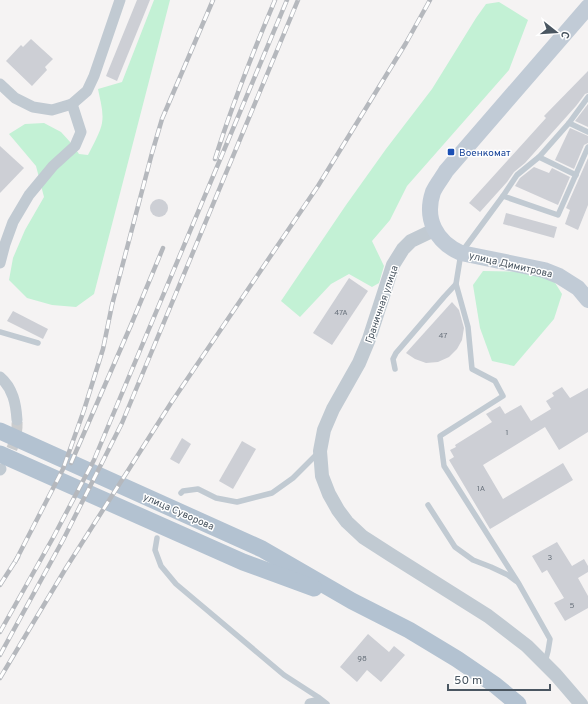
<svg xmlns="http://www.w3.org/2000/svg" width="588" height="704" font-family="Overpass,sans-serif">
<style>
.green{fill:#c3f1d5}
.building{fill:#cdcfd5}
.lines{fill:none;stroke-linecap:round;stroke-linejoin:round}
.minor-tunnel{stroke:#caccce;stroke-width:11;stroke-dasharray:11 5.5;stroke-linecap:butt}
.service{stroke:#c1cad2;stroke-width:5.5}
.minor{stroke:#c1cad2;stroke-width:11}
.tertiary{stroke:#c1cad2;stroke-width:14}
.secondary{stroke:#c1cbd6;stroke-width:16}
.primary{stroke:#b3c2d1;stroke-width:17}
.rail-casing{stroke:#b5b8bd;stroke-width:4.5}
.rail{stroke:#fff;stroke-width:3;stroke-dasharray:9;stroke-linecap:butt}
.transit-dot{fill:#1a4fb4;stroke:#fff;stroke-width:1.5}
.labels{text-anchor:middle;stroke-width:3;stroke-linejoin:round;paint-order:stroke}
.number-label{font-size:8px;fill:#6b747e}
.transit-label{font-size:10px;fill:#164399;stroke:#fff;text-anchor:start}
.street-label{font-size:10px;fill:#4a5661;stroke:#fff}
</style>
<rect width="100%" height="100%" fill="#f5f3f3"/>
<!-- green -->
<g class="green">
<path d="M 154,0 L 170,0 L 94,294 L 76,307 L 52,305 L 27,298 L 9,280 L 13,258 L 25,230 L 44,197 L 36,166 L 9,134 L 25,124 L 44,123 L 61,132 L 71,143 L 79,154 L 88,155 C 92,147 101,131 102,123 C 104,112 100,100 98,89 L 122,82 Z"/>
<path d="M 499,2 L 528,20 L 509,70 L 407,186 L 390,220 L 372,241 L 384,266 L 379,283 L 372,287 L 349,274 L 331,284 L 300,317 L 281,301 L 346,205 L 386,149 L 432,89 L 476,18 L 486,4 Z"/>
<path d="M 483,271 L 527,272 L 554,281 L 562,294 L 554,319 L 514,366 L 492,361 L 480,328 L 473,285 Z"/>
</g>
<!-- building -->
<g class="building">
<path d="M 137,0 L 150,0 L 117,81 L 106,76 Z"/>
<path d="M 31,39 L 53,59 L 45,67 L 47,70 L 32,86 L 6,61 L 21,45 L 23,47 Z"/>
<path d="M 588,71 L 588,93 L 585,94 L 576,106 L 525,163 L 514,172 L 507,182 L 480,212 L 469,203 L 546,118 L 544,116 Z"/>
<path d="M 588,104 L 588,127 L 575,121 Z"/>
<path d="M 570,128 L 588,136 L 588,143 L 584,145 L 574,169 L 555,160 Z"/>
<path d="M 0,146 L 24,168 L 0,193 Z"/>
<path d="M 588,158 L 588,205 L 578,230 L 565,224 L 570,210 L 566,208 Z"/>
<path d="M 534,167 L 549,173 L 552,168 L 570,177 L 558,205 L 515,186 L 520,178 Z"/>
<circle cx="159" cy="208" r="9"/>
<path d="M 506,213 L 557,227 L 554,238 L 503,224 Z"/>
<path d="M 349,278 L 368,291 L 332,345 L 313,333 Z"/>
<path d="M 452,302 L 459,310 L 464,328 L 462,340 L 457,349 L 449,357 L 438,362 L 426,363 L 415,359 L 406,353 Z"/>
<path d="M 13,311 L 48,329 L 43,339 L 7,321 Z"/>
<path d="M 562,387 L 570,398 L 588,388 L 588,432 L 559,450 L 545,427 L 483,465 L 503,499 L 563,463 L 573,480 L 490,529 L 449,460 L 454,457 L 450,450 L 456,447 L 455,445 L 492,422 L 486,414 L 500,406 L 505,414 L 521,405 L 531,421 L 551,409 L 546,401 L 554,396 L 552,393 Z"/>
<path d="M 182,438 L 191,444 L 179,464 L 170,459 Z"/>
<path d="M 242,441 L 256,449 L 233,489 L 219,481 Z"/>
<path d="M 557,542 L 572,566 L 584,559 L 588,566 L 588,572 L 578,578 L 588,596 L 588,608 L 565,621 L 554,603 L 564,598 L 547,570 L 542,573 L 532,556 Z"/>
<path d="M 368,634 L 389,652 L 394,646 L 405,655 L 381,682 L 367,670 L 357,682 L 340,667 Z"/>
</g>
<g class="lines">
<!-- minor-tunnel -->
<path class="minor-tunnel" d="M 5,464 C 12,450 18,436 17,420"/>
<!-- service -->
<g class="service">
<path d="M 569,123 L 588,132"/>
<path d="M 539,157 L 576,175"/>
<path d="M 503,196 L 558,215 L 588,147"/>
<path d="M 0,332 L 38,343"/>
<path d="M 395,369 L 393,359 L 396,353 L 444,297 L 456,284"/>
<path d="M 181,493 L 183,491 L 198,489 L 216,498 L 237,502 L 272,493 L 293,478 L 318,453"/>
<path d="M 428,505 L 455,547 L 473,560 L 491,567 L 508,575 L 516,581"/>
<path d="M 157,538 L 155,550 L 161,566 L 176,584 L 284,675 L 318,697 L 327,704"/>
<path d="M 545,662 L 548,651 L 550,639 L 519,584 L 444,466 L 440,436 L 503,396 L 495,381 L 472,369 L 468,327 L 456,284 L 461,253 L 503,196 L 517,175 L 539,157 L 569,123 L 588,97"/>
</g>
<!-- minor -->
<g class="minor">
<path d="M 0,84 L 15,98 L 33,107 L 52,110 L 72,104 L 87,91 L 94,76 L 120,0"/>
<path d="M 0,263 L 5,244 L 13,222 L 29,195 L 53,166 L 75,146 L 81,132 L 72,104"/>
<path d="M 0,377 C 13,388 16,404 17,420"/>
<path d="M 0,470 L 1,469"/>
<path d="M 310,704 L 315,703 L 321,704"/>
</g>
<!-- tertiary -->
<path class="tertiary" d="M 434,230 L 411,241 L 403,249 L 393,265 L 369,339 L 359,363 L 333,409 L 324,430 L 320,451 L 322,476 L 329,494 L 338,510 L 347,522 L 363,537 L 391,555 L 488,616 L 527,646 L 556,675 L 581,704"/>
<!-- secondary -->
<path class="secondary" d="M 588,7 L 446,171 C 442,178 436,185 433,192 C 424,219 436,242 461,253 L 544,270 L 559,276 L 578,288 L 588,300"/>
<!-- primary -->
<g class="primary">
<path d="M 0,431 L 262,549 L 352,601 L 409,630 L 457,659 L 495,685 L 518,704"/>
<path d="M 0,454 L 243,562 L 314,588"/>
</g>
<!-- rail casing -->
<g class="rail-casing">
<g id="rail">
<path d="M 215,159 C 232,105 253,52 275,0"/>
<path d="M 71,463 L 131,325 L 163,248"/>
<path d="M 15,562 L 63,469 L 84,410 L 103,349 L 112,305 L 152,153 L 162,119 L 213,0"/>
<path d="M 0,585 L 18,557"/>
<path d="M 0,632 L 54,536 L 94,460 L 287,0"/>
<path d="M 0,655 L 63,540 L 122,423 L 298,0"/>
<path d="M 0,678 L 66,568 L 171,403 L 318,186 L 406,43 L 430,0"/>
</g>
</g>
<!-- rail -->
<use href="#rail" class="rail"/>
</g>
<!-- markers -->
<rect class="transit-dot" x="447" y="148" width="8" height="8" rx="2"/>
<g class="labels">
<!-- number labels -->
<g class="number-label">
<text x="341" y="315">47А</text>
<text x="443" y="338">47</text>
<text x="507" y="435">1</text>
<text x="481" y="491">1А</text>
<text x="550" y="560">3</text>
<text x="572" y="608">5</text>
<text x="362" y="661">98</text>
</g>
<!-- transit labels -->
<g class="transit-label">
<text x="459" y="156">Военкомат</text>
</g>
<!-- street labels -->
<g class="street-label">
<text transform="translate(511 264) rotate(13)" y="4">улица Димитрова</text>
<text transform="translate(381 304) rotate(-71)" y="4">Граничная улица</text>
<text transform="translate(179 511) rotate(24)" y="4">улица Суворова</text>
</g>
</g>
<!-- north arrow -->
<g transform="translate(556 32) rotate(107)" stroke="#ffffff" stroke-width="3" paint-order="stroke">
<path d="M0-3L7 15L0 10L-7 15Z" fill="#4a5661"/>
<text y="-6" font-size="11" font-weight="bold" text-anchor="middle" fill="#4a5661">С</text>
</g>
<!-- scale -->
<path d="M448 684v6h102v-6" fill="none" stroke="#4a5661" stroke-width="2"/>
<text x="454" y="684" font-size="12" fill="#4a5661" stroke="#ffffff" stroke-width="3" paint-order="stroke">50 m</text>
</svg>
